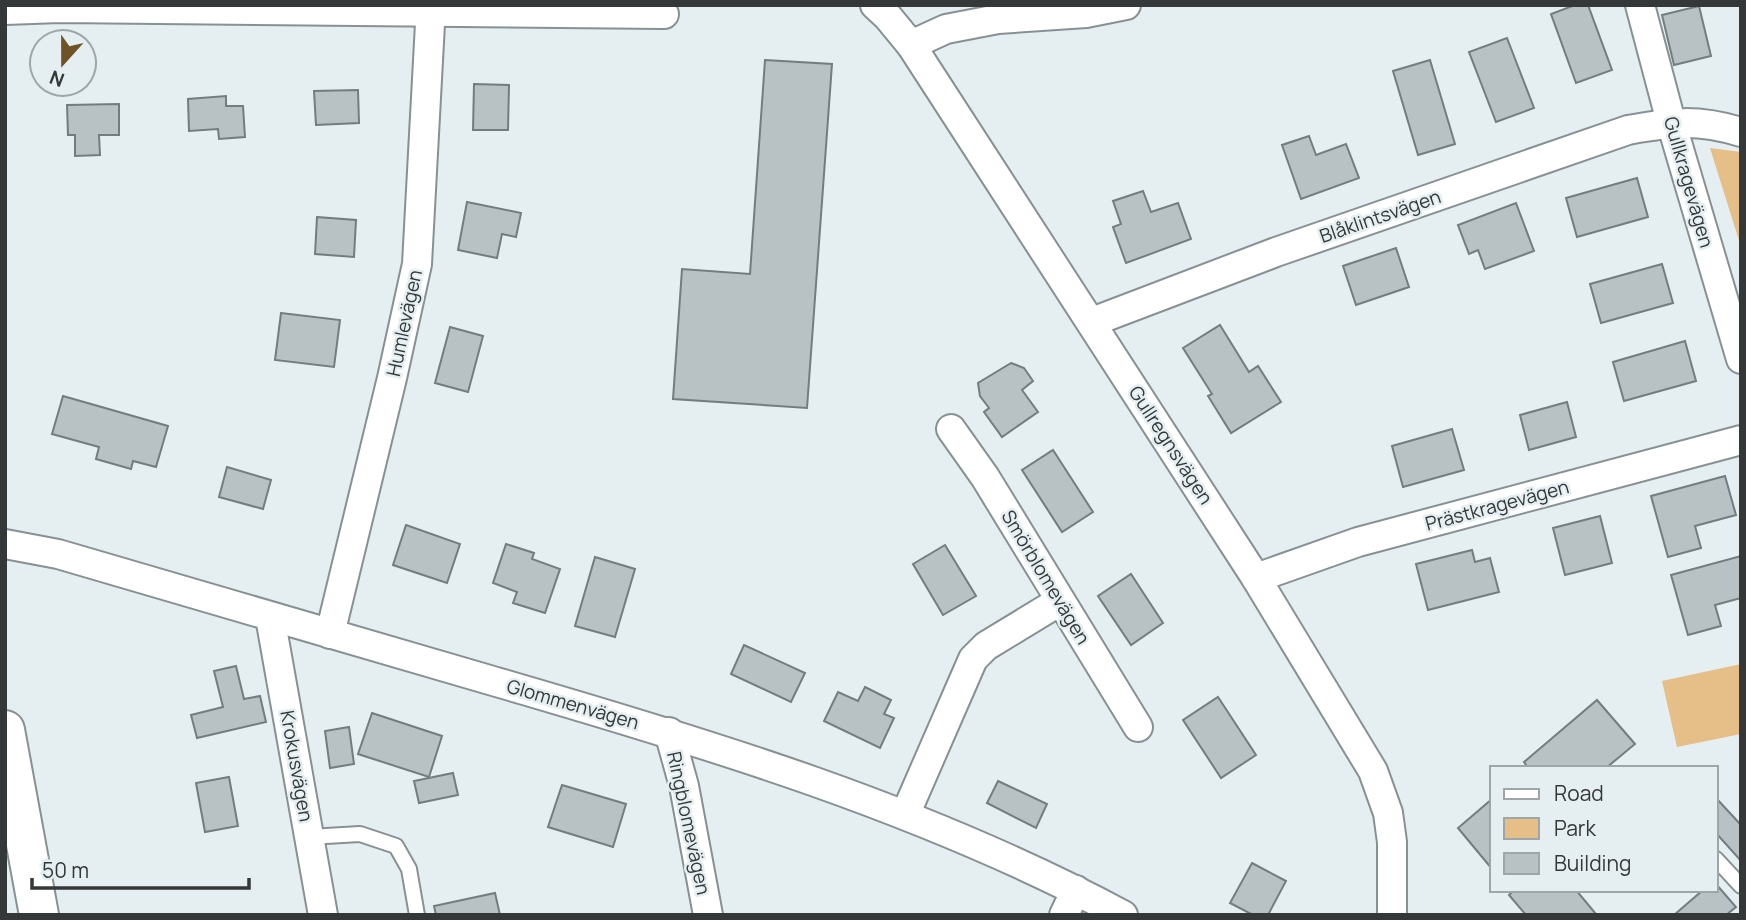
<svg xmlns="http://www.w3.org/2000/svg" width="1746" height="920" font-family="Manrope,sans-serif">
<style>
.green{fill:#e6be88}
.building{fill:#b8c2c4;stroke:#737d7f;stroke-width:2}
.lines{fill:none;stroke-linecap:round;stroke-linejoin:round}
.lane-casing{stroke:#879193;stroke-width:18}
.street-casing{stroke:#879193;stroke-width:32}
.secondary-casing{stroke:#879193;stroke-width:42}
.lane{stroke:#fff;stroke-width:14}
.street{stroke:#fff;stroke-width:28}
.secondary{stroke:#fff;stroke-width:38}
.labels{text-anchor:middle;stroke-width:5;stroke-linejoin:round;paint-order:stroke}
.street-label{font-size:19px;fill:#353839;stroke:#e5eff1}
</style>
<rect width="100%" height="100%" fill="#e5eff1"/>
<!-- green -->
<g class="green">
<path d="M 1710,148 L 1741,152 L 1741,247 Z"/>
<path d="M 1741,664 L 1741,734 L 1677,747 L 1662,681 Z"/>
</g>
<!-- building -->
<g class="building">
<path d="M 1575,5 L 1588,5 L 1612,70 L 1576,83 L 1551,14 Z"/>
<path d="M 1699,6 L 1711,56 L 1674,65 L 1662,15 Z"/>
<path d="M 1507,38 L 1534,108 L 1496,122 L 1469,52 Z"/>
<path d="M 765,60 L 832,64 L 807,408 L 673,399 L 682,269 L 750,274 Z"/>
<path d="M 1430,60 L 1455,144 L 1418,155 L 1393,71 Z"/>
<path d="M 474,84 L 509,85 L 508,130 L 473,130 Z"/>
<path d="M 358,90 L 359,123 L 316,125 L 314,91 Z"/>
<path d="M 226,96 L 226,106 L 243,106 L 245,137 L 219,139 L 218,129 L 189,131 L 188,99 Z"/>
<path d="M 119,104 L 119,135 L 99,135 L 100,155 L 75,156 L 75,135 L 68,135 L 67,105 Z"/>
<path d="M 1309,136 L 1316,155 L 1346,144 L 1359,178 L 1301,199 L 1282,145 Z"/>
<path d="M 1637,178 L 1648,217 L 1577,237 L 1566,198 Z"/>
<path d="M 1143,191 L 1151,212 L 1178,203 L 1191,239 L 1126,263 L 1113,227 L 1121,224 L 1113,201 Z"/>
<path d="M 467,202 L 521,213 L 516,237 L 502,234 L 497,258 L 458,250 Z"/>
<path d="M 1516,203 L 1534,251 L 1485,269 L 1478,250 L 1469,254 L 1458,225 Z"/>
<path d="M 317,217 L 356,220 L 354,257 L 315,254 Z"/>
<path d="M 1396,248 L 1409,287 L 1356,305 L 1343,266 Z"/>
<path d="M 1662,264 L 1673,303 L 1601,323 L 1590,284 Z"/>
<path d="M 281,313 L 340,320 L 334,367 L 275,360 Z"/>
<path d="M 1220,325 L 1249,372 L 1258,366 L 1281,402 L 1231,433 L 1208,396 L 1212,394 L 1183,348 Z"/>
<path d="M 450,327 L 483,336 L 468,392 L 435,383 Z"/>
<path d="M 1685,341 L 1696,381 L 1624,401 L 1613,362 Z"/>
<path d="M 1011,363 L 1024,368 L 1033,381 L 1022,390 L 1038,412 L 1002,437 L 984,412 L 989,408 L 980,396 L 978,383 Z"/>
<path d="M 63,396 L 168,426 L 156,467 L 133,461 L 131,469 L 96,459 L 99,447 L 52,434 Z"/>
<path d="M 1567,402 L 1576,437 L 1529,450 L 1520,415 Z"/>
<path d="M 1452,429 L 1464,470 L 1403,487 L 1392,446 Z"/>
<path d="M 1053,450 L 1093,512 L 1062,532 L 1022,470 Z"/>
<path d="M 227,467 L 271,480 L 263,509 L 219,497 Z"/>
<path d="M 1725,476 L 1736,515 L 1695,526 L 1701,548 L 1668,557 L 1651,496 Z"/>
<path d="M 1600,516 L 1612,563 L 1565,575 L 1553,528 Z"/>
<path d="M 406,525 L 460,544 L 447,583 L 393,565 Z"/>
<path d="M 506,544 L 534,553 L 532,559 L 560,569 L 545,613 L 513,603 L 517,592 L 493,583 Z"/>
<path d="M 945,545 L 976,596 L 943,615 L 913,564 Z"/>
<path d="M 1472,550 L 1475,562 L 1490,558 L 1499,592 L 1428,610 L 1416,564 Z"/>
<path d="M 1741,556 L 1741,598 L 1715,605 L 1721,626 L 1688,635 L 1671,575 Z"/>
<path d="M 595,557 L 635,569 L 615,637 L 575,626 Z"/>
<path d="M 1131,574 L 1163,623 L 1131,645 L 1098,596 Z"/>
<path d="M 744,645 L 805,673 L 791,702 L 731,674 Z"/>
<path d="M 236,666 L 244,699 L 260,696 L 266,722 L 197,738 L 191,715 L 223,707 L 214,671 Z"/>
<path d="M 865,687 L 891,700 L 884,714 L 894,718 L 880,748 L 824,721 L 838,692 L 858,701 Z"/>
<path d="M 1218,697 L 1256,755 L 1221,778 L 1183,720 Z"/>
<path d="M 1597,700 L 1635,744 L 1606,768 L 1528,768 L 1524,762 Z"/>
<path d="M 372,713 L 442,736 L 429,777 L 358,754 Z"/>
<path d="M 349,727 L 354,764 L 330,768 L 325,731 Z"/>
<path d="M 453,773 L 458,795 L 419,803 L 414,781 Z"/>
<path d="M 229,777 L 238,826 L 205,832 L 196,783 Z"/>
<path d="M 998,781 L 1047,804 L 1036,828 L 987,803 Z"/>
<path d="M 562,785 L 626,804 L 613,847 L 548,827 Z"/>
<path d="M 1716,798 L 1741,825 L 1741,861 L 1716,833 Z"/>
<path d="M 1492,799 L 1492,869 L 1458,828 Z"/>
<path d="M 1252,863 L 1286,881 L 1268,915 L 1253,915 L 1230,903 Z"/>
<path d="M 1716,884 L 1736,907 L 1726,915 L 1674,915 L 1703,890 L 1716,890 Z"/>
<path d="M 1514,890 L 1576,890 L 1596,914 L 1526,915 L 1509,895 Z"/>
<path d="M 495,893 L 500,915 L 436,915 L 434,906 Z"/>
</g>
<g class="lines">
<!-- lane casing -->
<g class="lane-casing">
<g id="lane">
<path d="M 309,837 L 360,834 L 396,846 L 409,869 L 417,915"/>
<path d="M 1716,859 L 1741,886"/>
</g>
</g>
<!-- street casing -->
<g class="street-casing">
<g id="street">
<path d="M 875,5 L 888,17 L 911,45 L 1256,578 L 1373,771 L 1388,813 L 1392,842 L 1392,915"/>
<path d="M 1640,5 L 1671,122 L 1741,359"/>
<path d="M 5,10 L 60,8 L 664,14"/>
<path d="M 911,45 L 946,29 L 998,19 L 1086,13 L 1126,5"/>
<path d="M 1092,322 L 1276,252 L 1628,130 C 1672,122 1697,119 1741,132"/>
<path d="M 951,429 L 985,477 L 1138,727"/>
<path d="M 5,544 L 58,554 C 203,597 348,639 493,681 C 707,743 925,809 1123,915"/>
<path d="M 1256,578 L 1358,542 L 1741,440"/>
<path d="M 270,617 L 323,915"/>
<path d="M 330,634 L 392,378 L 417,264 L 431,5"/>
<path d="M 669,732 L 684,786 L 708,915"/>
<path d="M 905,815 L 973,659 L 986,646 L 1060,601"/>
<path d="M 1064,915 L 1076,890"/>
</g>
</g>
<!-- secondary casing -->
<g class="secondary-casing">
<path id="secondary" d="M 5,730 L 39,915"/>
</g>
<!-- lane -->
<use href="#lane" class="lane"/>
<!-- street -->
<use href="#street" class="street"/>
<!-- secondary -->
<use href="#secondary" class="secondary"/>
</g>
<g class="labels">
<!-- street labels -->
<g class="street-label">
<text transform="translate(1689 182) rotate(74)" y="7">Gullkragevägen</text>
<text transform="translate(1380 216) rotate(-19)" y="7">Blåklintsvägen</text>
<text transform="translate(404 323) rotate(-78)" y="7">Humlevägen</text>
<text transform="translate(1171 445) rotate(57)" y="7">Gullregnsvägen</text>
<text transform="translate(1497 505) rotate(-15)" y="7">Prästkragevägen</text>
<text transform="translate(1046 577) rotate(59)" y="7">Smörblomevägen</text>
<text transform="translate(573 704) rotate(16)" y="7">Glommenvägen</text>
<text transform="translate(297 766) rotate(80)" y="7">Krokusvägen</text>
<text transform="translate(689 823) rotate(78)" y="7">Ringblomevägen</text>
</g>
</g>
<!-- border -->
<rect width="1746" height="920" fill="none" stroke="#353839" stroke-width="14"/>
<!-- legend -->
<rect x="1490" y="766" width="228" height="126" fill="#e5eff1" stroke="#9fa6a7" stroke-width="2"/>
<rect x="1504" y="789" width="35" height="10" fill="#ffffff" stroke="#9fa6a7" stroke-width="2"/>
<text x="1554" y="801" font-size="21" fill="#353839">Road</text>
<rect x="1504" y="818" width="35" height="21" fill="#e6be88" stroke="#9fa6a7" stroke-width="2"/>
<text x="1554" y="836" font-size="21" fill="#353839">Park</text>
<rect x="1504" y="853" width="35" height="21" fill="#b8c2c4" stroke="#9fa6a7" stroke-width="2"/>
<text x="1554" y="871" font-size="21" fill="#353839">Building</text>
<!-- north arrow -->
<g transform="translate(63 63) rotate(201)"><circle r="33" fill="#e5eff1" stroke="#9fa6a7" stroke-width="2"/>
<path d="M0-5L12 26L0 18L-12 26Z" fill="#705227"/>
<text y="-10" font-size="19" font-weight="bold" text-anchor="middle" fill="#353839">N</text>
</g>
<!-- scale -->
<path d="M32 878v10h217v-10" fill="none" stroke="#353839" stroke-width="3.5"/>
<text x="42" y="878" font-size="21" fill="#353839" stroke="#e5eff1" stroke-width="5" paint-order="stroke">50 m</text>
</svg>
